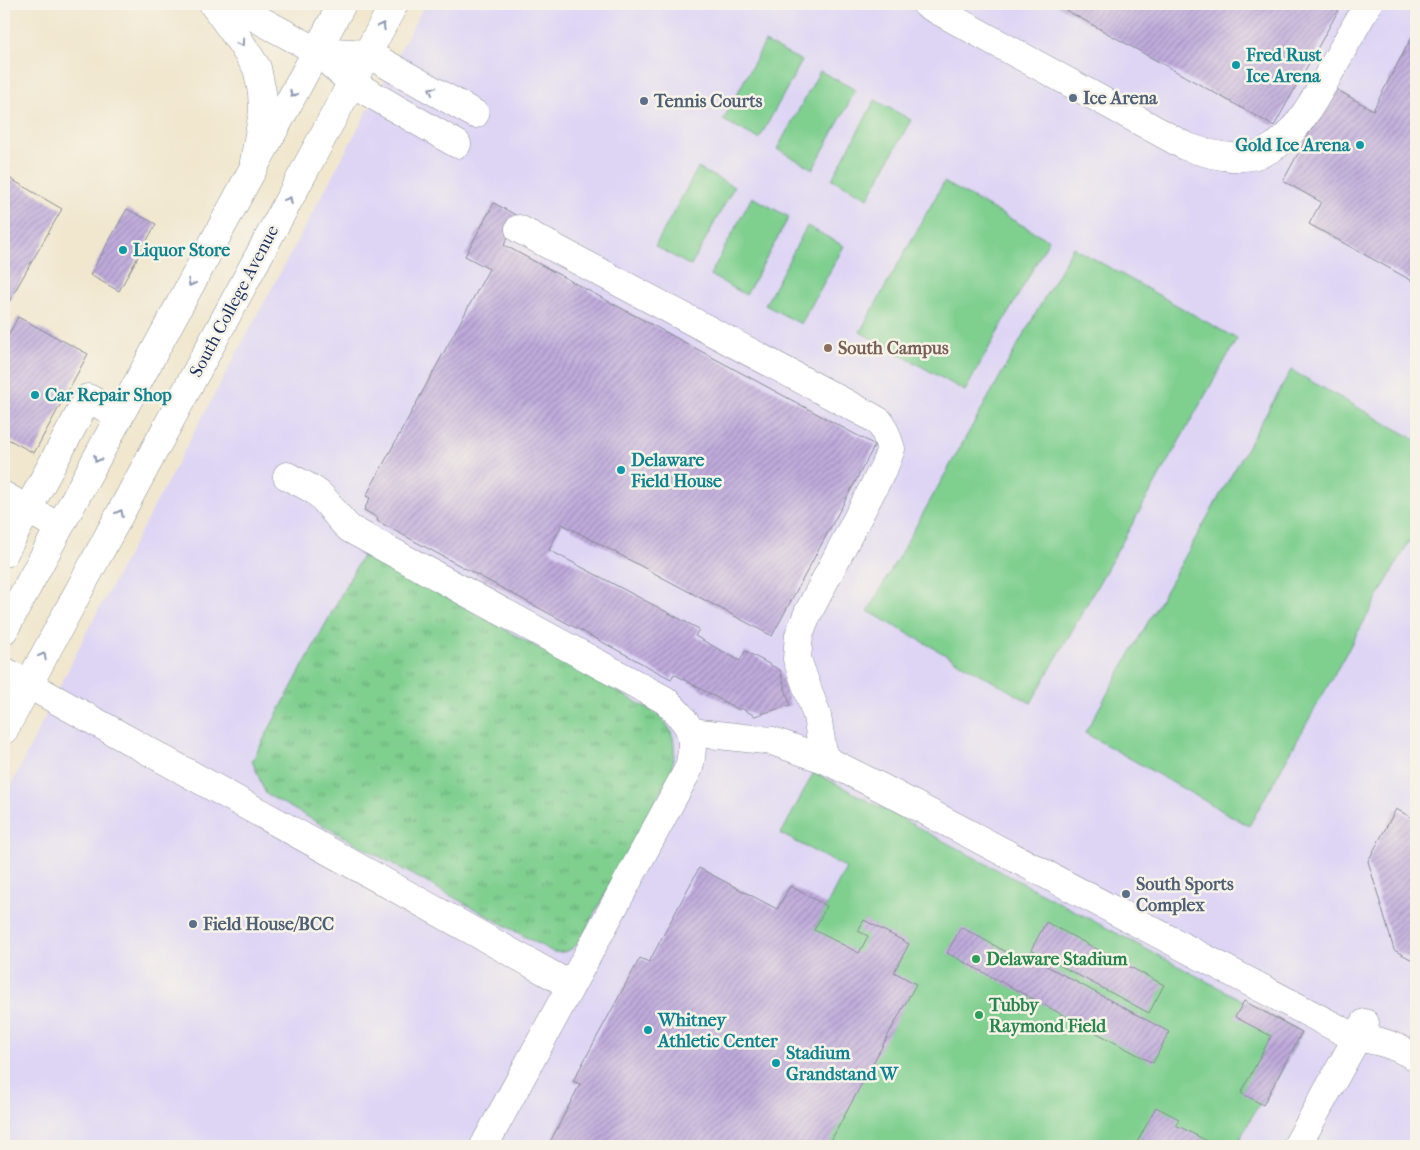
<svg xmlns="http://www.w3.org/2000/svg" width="1420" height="1150" font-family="'IM FELL French Canon',serif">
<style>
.built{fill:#ded5f5}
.grass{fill:url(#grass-tufts);stroke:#4d7f76}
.pitch{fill:#7fcf8f;stroke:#4d7f76}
.building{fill:url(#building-hatch)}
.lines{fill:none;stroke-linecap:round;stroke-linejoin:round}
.minor-casing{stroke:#868b96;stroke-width:29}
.major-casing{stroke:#868b96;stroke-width:29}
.minor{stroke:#fff;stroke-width:28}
.major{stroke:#fff;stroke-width:28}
.oneway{stroke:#8d97ae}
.culture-dot{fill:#0f9aa8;stroke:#f7f3e8;stroke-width:2}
.service-dot{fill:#5c6f8a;stroke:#f7f3e8;stroke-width:2}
.education-dot{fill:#8d6e63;stroke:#f7f3e8;stroke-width:2}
.leisure-dot{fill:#2e9e5b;stroke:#f7f3e8;stroke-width:2}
.labels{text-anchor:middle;stroke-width:5;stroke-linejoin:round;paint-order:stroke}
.culture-label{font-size:18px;font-weight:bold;fill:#0d838f;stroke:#f7f3e8;text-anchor:start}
.service-label{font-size:18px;font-weight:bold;fill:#4e5e75;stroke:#f7f3e8;text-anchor:start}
.street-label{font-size:18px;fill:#1b2f5e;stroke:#f7f3e8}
.education-label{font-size:18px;font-weight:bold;fill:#785e54;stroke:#f7f3e8;text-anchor:start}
.leisure-label{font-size:18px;font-weight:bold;fill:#27864d;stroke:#f7f3e8;text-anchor:start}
</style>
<defs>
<pattern id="grass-tufts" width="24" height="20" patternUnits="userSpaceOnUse" patternTransform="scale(1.25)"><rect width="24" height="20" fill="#7fcf8f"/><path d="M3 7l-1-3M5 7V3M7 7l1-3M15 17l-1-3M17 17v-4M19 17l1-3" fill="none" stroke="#67a878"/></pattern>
<pattern id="building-hatch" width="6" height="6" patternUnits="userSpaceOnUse" patternTransform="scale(1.25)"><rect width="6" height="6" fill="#c0abdc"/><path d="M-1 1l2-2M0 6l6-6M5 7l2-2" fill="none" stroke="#9b8cb6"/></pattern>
</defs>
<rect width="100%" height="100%" fill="#f7f3e8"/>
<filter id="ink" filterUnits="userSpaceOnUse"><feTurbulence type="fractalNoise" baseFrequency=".02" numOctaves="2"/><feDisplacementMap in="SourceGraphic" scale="10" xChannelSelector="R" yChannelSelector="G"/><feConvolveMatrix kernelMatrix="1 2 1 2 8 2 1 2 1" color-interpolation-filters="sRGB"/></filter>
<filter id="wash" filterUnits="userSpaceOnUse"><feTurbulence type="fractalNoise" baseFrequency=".0096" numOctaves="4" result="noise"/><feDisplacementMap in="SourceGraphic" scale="20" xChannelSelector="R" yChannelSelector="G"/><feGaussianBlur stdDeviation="1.12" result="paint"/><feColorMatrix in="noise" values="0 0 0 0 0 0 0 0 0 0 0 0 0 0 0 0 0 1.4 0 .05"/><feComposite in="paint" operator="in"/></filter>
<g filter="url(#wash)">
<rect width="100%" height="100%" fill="#f1e7cf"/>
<!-- built -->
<path class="built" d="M 425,4 L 1416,4 L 1416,1146 L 4,1146 L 4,800 L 88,629 Z"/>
<!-- grass -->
<path class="grass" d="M 364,552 L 651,710 C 676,726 678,746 670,774 L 579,942 C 571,951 565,953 553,952 L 266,794 L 252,761 Z"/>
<!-- pitch -->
<g class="pitch">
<path d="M 765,42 L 802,61 L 759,139 L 723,120 Z"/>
<path d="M 820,71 L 856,90 L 813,169 L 777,149 Z"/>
<path d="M 875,100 L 911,120 L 868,198 L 832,179 Z"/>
<path d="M 698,168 L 734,187 L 691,266 L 655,246 Z"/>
<path d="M 944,182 L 1049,240 L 965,391 L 860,332 Z"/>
<path d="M 752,197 L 789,217 L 746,295 L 710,275 Z"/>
<path d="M 807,226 L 844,246 L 801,324 L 765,305 Z"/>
<path d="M 1073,247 L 1237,339 L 1031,703 L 868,611 Z"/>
<path d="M 1291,370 L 1416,440 L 1416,529 L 1249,826 L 1085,733 Z"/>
<path d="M 814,772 L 1302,1032 L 1263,1105 L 1259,1104 L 1236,1146 L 636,1146 L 637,1142 L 814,930 L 846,868 L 781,834 Z"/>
</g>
<g id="blocks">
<!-- building -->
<g class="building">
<path d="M 1055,4 L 1342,4 L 1274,126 Z"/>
<path d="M 1416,29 L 1416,283 L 1309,224 L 1321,202 L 1283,181 L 1334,88 L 1373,110 Z"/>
<path d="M 4,175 L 62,209 L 4,310 Z"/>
<path d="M 494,203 L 519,217 L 504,245 L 875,445 L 772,636 L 562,524 L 549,550 L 699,629 L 695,636 L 740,661 L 745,651 L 780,670 L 790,705 L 755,716 L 741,708 L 739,710 L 674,674 L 671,679 L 377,521 L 378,518 L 364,510 L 370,498 L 366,496 L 489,269 L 465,256 Z"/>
<path d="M 127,209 L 156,224 L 119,291 L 90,275 Z"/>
<path d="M 18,317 L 88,354 L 34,453 L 4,437 L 4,343 Z"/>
<path d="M 1396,809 L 1416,820 L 1416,859 L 1412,866 L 1416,879 L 1416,962 L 1394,950 L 1368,861 Z"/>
<path d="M 699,868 L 777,909 L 790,886 L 827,906 L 814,930 L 859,953 L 868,936 L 858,931 L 864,920 L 909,944 L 894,972 L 916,984 L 828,1146 L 548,1146 L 580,1084 L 573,1081 L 640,958 L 649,962 Z"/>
<path d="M 1046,922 L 1164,985 L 1149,1013 L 1031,950 Z"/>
<path d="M 961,927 L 1028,964 L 1032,958 L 1169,1032 L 1153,1063 L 947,953 Z"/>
<path d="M 1244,1001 L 1302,1032 L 1263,1105 L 1241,1093 L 1271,1036 L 1235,1017 Z"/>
<path d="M 1156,1107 L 1179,1119 L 1176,1125 L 1217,1146 L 1135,1146 Z"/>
</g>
</g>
</g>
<g filter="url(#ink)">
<use href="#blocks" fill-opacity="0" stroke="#868b96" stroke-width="1"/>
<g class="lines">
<!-- minor casing -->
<g class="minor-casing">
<g id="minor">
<path d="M 213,4 L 239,40 L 257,68 L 262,92 L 263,112 L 254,162"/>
<path d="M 230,4 L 317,51 L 352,83 L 457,144"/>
<path d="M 926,4 L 1185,146 C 1264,175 1288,146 1325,81 C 1339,55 1354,29 1368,4"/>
<path d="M 317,51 L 368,54 L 475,114"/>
<path d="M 519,229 L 870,416 L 880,422 L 886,434 L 891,449 L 885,465 L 808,613 L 799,635 L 797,659 L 817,716 L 824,759"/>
<path d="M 287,476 C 298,482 313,488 321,496 C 332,507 338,519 350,529 L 665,700 C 690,724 697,733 689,768 L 484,1146"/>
<path d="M 4,496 L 59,527"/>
<path d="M 4,553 L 88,398 L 120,416"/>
<path d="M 4,671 L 570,985"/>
<path d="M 691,732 L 772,741 L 824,759 L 884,789 L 1356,1038 C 1379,1039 1397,1047 1416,1057"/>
<path d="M 1297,1146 L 1365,1023"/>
</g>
</g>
<!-- major casing -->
<g class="major-casing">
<g id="major">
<path d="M 4,630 L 342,4"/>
<path d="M 4,730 L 394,4"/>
</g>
</g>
<!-- minor -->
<use href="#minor" class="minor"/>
<!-- major -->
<use href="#major" class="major"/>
</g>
<!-- one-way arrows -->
<defs><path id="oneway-chevron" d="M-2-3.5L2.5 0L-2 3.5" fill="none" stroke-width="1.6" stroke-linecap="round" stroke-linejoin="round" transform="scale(1.25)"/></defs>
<g class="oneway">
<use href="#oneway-chevron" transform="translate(382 26) rotate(-62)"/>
<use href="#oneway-chevron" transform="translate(241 43) rotate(57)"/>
<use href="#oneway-chevron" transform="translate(432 90) rotate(-151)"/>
<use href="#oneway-chevron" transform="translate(293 94) rotate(118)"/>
<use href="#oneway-chevron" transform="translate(289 200) rotate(-62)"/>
<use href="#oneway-chevron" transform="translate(191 283) rotate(118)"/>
<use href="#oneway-chevron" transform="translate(97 459) rotate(118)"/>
<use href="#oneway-chevron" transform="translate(120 513) rotate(-62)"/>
<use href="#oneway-chevron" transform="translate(43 656) rotate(-62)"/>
</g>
</g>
<!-- markers -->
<g class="culture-dot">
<circle cx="1236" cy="65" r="5"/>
<circle cx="1360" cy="145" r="5"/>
<circle cx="123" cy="250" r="5"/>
<circle cx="35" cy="395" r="5"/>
<circle cx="621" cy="470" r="5"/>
<circle cx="648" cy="1030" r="5"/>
<circle cx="776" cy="1063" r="5"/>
</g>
<g class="service-dot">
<circle cx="1073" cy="98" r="5"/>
<circle cx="644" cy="101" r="5"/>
<circle cx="1126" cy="894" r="5"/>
<circle cx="193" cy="924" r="5"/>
</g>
<circle class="education-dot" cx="828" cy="348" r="5"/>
<g class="leisure-dot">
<circle cx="976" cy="959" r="5"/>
<circle cx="979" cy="1015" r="5"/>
</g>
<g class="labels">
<!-- culture labels -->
<g class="culture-label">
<text x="1246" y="61">Fred Rust<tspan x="1246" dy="21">Ice Arena</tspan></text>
<text x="1350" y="151" text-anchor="end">Gold Ice Arena</text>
<text x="133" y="256">Liquor Store</text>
<text x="45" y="401">Car Repair Shop</text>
<text x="631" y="466">Delaware<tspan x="631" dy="21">Field House</tspan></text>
<text x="658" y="1026">Whitney<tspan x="658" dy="21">Athletic Center</tspan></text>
<text x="786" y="1059">Stadium<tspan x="786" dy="21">Grandstand W</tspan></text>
</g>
<!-- service labels -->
<g class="service-label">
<text x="1083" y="104">Ice Arena</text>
<text x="654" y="107">Tennis Courts</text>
<text x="1136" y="890">South Sports<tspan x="1136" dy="21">Complex</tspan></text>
<text x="203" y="930">Field House/BCC</text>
</g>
<!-- street labels -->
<g class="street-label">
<text transform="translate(234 301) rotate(-62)" y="6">South College Avenue</text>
</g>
<!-- education labels -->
<g class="education-label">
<text x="838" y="354">South Campus</text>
</g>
<!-- leisure labels -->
<g class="leisure-label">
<text x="986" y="965">Delaware Stadium</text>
<text x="989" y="1011">Tubby<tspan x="989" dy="21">Raymond Field</tspan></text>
</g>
</g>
<!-- margin -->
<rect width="1420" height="1150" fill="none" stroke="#f7f3e8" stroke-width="20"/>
</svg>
